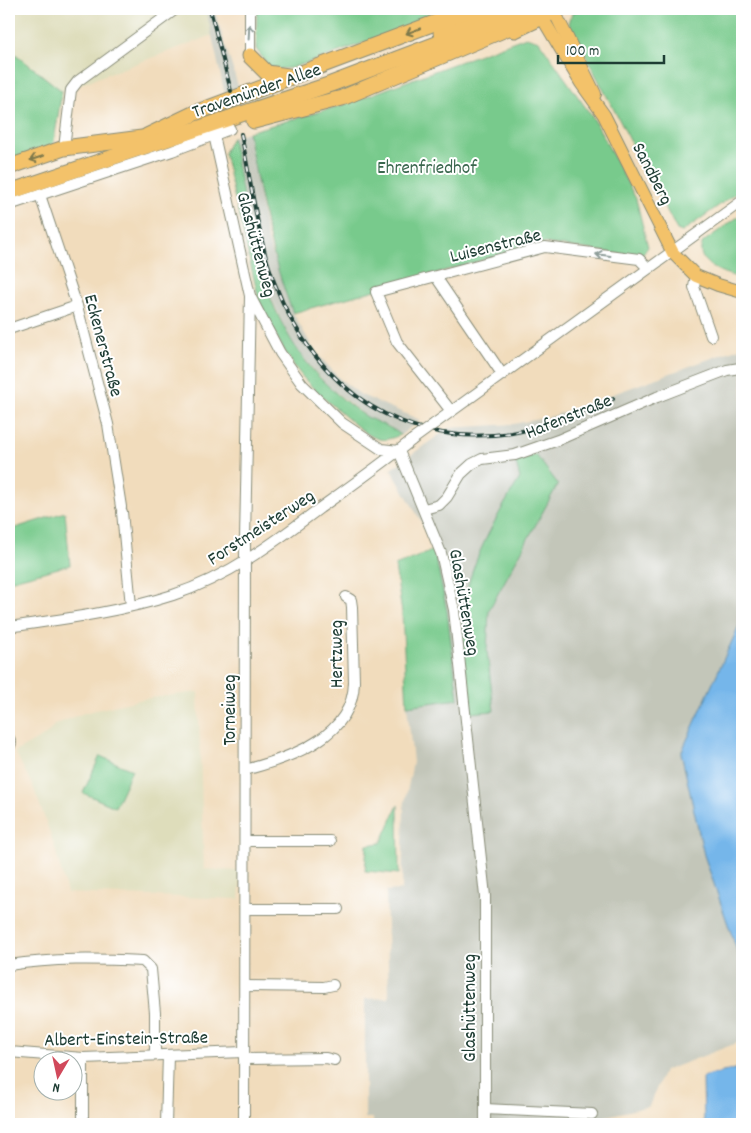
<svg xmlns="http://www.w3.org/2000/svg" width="751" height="1133" font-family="Dekko,sans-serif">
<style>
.built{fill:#deddbb}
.industrial{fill:#c3c6b9}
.green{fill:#78ca8c;stroke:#4c8460}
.water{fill:#75b6ea;stroke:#4a7a8f}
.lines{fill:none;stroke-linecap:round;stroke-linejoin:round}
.minor-casing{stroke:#888c78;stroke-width:12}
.major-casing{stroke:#888c78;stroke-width:14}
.highway-casing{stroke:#888c78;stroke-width:17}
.minor{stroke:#fff;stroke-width:10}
.major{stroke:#f3c26a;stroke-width:12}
.highway{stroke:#f3c26a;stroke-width:15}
.rail-casing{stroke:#1f3d34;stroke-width:4}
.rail{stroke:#fff;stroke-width:2;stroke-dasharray:5.5;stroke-linecap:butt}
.minor-bridge-casing{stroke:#888c78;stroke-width:12;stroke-linecap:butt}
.minor-bridge{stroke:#fff;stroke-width:10}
.oneway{stroke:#7e794c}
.oneway2{stroke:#8f9e9a}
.labels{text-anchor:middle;stroke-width:4;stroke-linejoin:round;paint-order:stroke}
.street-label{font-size:19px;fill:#1f3d34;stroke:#fff}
.park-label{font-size:19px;fill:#3a674e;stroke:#fff}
</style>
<rect width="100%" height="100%" fill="#fff"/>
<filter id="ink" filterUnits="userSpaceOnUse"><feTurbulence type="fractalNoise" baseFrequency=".02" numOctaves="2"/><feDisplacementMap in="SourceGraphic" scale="10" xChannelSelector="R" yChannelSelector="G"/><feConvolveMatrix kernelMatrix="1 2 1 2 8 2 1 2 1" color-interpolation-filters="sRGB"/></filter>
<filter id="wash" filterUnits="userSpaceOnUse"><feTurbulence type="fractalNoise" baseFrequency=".0096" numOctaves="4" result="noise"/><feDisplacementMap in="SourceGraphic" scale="20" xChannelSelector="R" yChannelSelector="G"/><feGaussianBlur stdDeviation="1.12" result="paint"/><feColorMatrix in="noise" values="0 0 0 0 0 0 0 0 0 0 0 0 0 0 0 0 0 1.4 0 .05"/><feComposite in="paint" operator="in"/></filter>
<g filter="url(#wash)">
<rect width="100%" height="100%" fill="#f1dcbc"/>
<!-- built -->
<g class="built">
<path d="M 9,9 L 206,9 L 213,35 L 62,91 L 9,49 Z"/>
<path d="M 198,692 L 204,869 L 241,871 L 239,899 L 67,893 L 54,844 L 33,786 L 15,752 L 47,734 L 54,725 L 84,713 L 143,699 Z"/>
</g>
<!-- industrial -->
<g class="industrial">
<path d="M 206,9 L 214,9 L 239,89 L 225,95 Z"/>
<path d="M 248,132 L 267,238 L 293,313 L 314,350 L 340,379 L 361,395 L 420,420 L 401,435 L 390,427 L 367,417 L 327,385 L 299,353 L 284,327 L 265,283 L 251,234 L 232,137 Z"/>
<path d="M 742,347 L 742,619 L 681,753 L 730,933 L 742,965 L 742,1041 L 664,1071 L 649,1106 L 574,1124 L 373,1124 L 373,1118 L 365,1118 L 365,999 L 389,998 L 386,891 L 402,890 L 404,807 L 413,762 L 407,706 L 458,699 L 447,611 L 434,550 L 422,523 L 391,469 L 449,428 L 514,424 L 553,416 Z"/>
</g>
<!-- green -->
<g class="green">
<path d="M 257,9 L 456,9 L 325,57 L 291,68 L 279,69 L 269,66 L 256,49 Z"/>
<path d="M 583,9 L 742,9 L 742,189 L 682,232 L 677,230 L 569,24 L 572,13 Z"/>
<path d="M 526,37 L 539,41 L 595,121 L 636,199 L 648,247 L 641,257 L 544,243 L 293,313 C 269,252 260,195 248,132 L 346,104 Z"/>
<path d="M 9,49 L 62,91 L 53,147 L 9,162 Z"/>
<path d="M 232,137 C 249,224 260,322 328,386 C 340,397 354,409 367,417 C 378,423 390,426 401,435 C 394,437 386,441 379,439 C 367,436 356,425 347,418 C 334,406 319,395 307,382 C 287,360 273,330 260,304 L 224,153 Z"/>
<path d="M 742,214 L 742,278 C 726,275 692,264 703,242 Z"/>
<path d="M 536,455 L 558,484 L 489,610 L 487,651 L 494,711 L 470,713 C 467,687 462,660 462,633 C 460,578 492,524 520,478 L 515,460 Z"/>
<path d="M 65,512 L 70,565 L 9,581 L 9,530 Z"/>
<path d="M 434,550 L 447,611 L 458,699 L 407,706 L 402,613 L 395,566 Z"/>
<path d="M 100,756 L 132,770 L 115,807 L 83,793 Z"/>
<path d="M 398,805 L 399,874 L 365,871 L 367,845 L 381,843 Z"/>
</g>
<!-- water -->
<g class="water">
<path d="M 742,619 L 742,965 L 704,855 L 681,753 Z"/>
<path d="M 742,1067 L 742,1124 L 704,1124 L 703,1077 Z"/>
</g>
</g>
<g filter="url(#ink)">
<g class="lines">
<!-- minor casing -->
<g class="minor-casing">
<g id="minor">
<path d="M 250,56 L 250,9"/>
<path d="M 214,135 L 250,296 L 280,353 L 302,384 L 342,423 L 381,449 L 399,451"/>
<path d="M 64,148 L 71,90 L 78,81 L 176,9"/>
<path d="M 40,195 L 77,306 L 108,424 L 121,507"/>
<path d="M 9,205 L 172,151 L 230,129"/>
<path d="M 696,276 L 694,287 L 711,336"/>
<path d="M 436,277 L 502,374"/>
<path d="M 9,329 L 77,306"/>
<path d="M 451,411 L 397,342 L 376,292 L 545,247 L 639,259 L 648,268"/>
<path d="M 434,424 L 742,201"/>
<path d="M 399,451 L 441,553 L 454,610 L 485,896 L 485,1124"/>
<path d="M 424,509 L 439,505 L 447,497 L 461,474 L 472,464 L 482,459 L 515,455 L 558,440 L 657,397 L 727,370 L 740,368"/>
<path d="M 122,512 L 131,606"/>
<path d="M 9,627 C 64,619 120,612 173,595 C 228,577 275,542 320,508 C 351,486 382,464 412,440"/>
<path d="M 9,738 L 11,743 L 9,748"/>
<path d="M 245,770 C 290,758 353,737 354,682 L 352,607 L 351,600 L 346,597"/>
<path d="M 245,841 L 330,841"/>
<path d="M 245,909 L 338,909"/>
<path d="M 9,965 C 54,958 97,959 143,961 L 151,969 L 155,1013 L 155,1055"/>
<path d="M 246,986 L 324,987 L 333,985"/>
<path d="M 9,1052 L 83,1058 L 244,1052"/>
<path d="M 244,1059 L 326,1058 L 334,1060"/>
<path d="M 485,1109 L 592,1114"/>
<path d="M 83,1124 L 83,1058"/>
<path d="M 166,1124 L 168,1055"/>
<path d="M 244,1124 L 245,539 L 250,296"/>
</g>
</g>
<!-- major casing -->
<g class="major-casing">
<g id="major">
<path d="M 537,9 L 581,83 L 604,115 L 673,253 L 696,276 L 718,285 L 742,292"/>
<path d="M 553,9 L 595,94"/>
</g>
</g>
<!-- highway casing -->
<g class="highway-casing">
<g id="highway">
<path d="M 515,30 L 559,9"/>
<path d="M 441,33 L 498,9"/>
<path d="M 250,56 L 267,73 L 288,76"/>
<path d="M 254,121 L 342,98 L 508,28 L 530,9"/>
<path d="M 147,136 L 195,113 L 469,10"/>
<path d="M 9,167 L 64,148 L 142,138"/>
<path d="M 9,192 L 331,84 L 513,15"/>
</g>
</g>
<!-- minor -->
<use href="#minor" class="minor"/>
<!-- major -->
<use href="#major" class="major"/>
<!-- highway -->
<use href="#highway" class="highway"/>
<!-- rail casing -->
<g class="rail-casing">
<g id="rail">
<path d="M 210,9 L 231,91"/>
<path d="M 241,134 C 250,176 255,219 267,261 C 301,374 390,451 512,433 C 547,427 580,412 613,399"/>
</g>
</g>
<!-- rail -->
<use href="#rail" class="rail"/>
<!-- minor-bridge casing -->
<g class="minor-bridge-casing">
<path id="minor-bridge" d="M 412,440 L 434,424"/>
</g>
<!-- minor-bridge -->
<use href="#minor-bridge" class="minor-bridge"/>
</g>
<!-- one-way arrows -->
<defs><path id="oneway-shaft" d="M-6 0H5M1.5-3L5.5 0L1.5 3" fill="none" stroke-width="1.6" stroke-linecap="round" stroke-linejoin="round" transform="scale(1.25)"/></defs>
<g class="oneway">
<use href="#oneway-shaft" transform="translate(413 31) rotate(159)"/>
<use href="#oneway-shaft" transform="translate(37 158) rotate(162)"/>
</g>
<g class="oneway2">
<use href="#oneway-shaft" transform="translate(249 32) rotate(-87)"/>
<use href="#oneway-shaft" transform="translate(603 255) rotate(-173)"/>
</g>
</g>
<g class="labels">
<!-- street labels -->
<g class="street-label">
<text transform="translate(256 89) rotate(-19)" y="7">Travemünder Allee</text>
<text transform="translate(654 173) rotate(63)" y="7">Sandberg</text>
<text transform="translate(258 244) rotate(75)" y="7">Glashüttenweg</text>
<text transform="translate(495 244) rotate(-14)" y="7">Luisenstraße</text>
<text transform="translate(105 345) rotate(75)" y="7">Eckenerstraße</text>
<text transform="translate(568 415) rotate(-22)" y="7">Hafenstraße</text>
<text transform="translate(260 526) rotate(-33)" y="7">Forstmeisterweg</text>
<text transform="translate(466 602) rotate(80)" y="7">Glashüttenweg</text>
<text transform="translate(335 654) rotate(-90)" y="7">Hertzweg</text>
<text transform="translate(228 710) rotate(-90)" y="7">Torneiweg</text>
<text transform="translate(468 1008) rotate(-90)" y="7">Glashüttenweg</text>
<text transform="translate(126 1037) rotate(-1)" y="7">Albert-Einstein-Straße</text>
</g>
<!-- park labels -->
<g class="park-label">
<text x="427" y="173">Ehrenfriedhof</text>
</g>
</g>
<!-- margin -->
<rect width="751" height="1133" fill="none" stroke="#fff" stroke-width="30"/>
<!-- north arrow -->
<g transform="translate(58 1076) rotate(189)"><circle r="24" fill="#ffffff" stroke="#a5b1ae"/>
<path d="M0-4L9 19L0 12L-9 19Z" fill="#d1495b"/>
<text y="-8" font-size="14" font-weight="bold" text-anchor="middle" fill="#1f3d34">N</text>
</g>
<!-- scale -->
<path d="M558 55v8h106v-8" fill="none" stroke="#1f3d34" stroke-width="2.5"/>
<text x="566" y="55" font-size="15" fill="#1f3d34" stroke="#ffffff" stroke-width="4" paint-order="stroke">100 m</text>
</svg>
